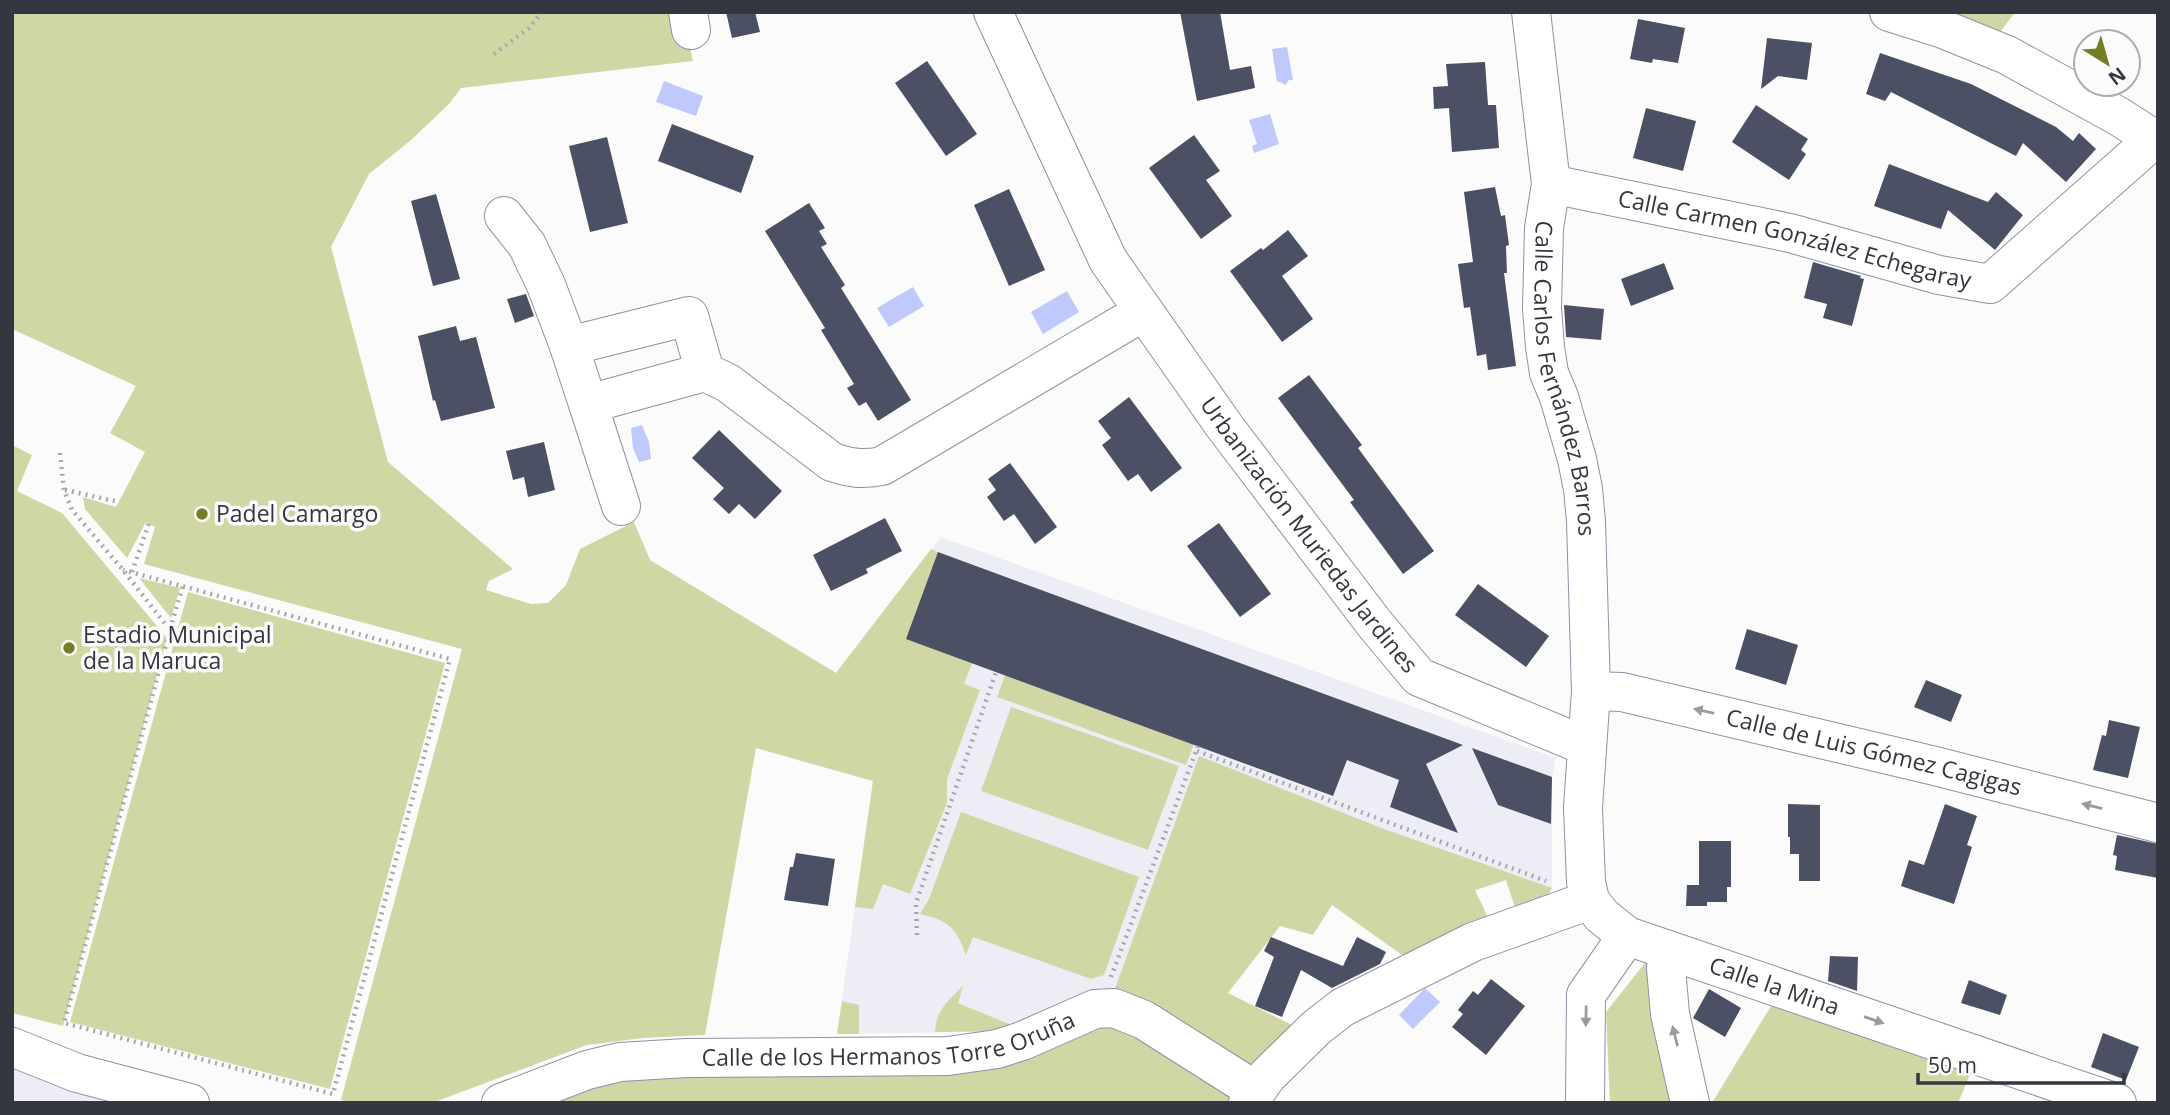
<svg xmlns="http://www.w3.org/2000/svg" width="2170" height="1115" font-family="'Open Sans',sans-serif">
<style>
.built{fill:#edeef5}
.green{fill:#d0d7a5}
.water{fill:#bfc9fb}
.building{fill:#4c5064}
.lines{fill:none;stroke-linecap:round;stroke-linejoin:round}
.minor-casing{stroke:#8c91a7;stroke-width:40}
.path{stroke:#a7a8ac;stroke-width:4.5;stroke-dasharray:2 5;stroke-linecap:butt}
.minor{stroke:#fff;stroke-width:38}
.oneway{fill:#9a9ba0}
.poi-dot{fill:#767d27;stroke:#fbfbfb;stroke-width:2.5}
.labels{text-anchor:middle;stroke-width:7;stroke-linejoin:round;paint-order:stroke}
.street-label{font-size:23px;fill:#353740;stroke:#fbfbfb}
.poi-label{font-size:23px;fill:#353740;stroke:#fbfbfb;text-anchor:start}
</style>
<rect width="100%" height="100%" fill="#fbfbfb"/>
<!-- built -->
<g class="built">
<path d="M 941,537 L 1556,758 L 1552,777 L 1552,888 L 1546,898 L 1517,914 L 1506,880 L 1475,891 L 1384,829 L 1120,995 L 1026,1031 L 837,1034 L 873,781 L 789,758 L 821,665 L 836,673 Z"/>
<path d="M 12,1065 L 121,1103 L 12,1103 Z"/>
</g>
<!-- green -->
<g class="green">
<path d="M 12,12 L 682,12 L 693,61 L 461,88 L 450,103 L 411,140 L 369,174 L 331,247 L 388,462 L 513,569 L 489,581 L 486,590 L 531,604 L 548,603 L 566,585 L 580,549 L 634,522 L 650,560 L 836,673 L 931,549 L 938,552 L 972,663 L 964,684 L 980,690 L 947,779 L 947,803 L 910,894 L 883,884 L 873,909 L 855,907 L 873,781 L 756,748 L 705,1035 L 643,1038 L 587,1045 L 432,1103 L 349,1103 L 341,1100 L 462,649 L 144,564 L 155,527 L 146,522 L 127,558 L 85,509 L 83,497 L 116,507 L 145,452 L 110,433 L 136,386 L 12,329 Z"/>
<path d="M 1946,12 L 2015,12 L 2001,31 Z"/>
<path d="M 12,445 L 32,455 L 17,491 L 62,513 L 167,638 L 63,1026 L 12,1013 Z"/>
<path d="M 139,578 L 180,588 L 171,618 Z"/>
<path d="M 188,592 L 445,663 L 330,1089 L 70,1022 Z"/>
<path d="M 1005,675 L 1194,744 L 1186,765 L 997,697 Z"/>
<path d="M 1011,707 L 1179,766 L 1148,850 L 981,791 Z"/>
<path d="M 1199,756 L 1384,829 L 1552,888 L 1546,898 L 1517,914 L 1506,880 L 1475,890 L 1491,924 L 1409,960 L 1332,905 L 1313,935 L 1280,926 L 1228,993 L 1296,1027 L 1252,1074 L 1112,997 Z"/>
<path d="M 961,812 L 1139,877 L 1104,975 L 1091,979 L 973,937 L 966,955 C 956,928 949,920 920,914 L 929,899 Z"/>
<path d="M 1648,959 L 1677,1103 L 1610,1103 L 1606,1012 Z"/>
<path d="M 963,986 L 958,1003 L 1026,1031 L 935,1032 C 936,1010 948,1001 963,986 Z"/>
<path d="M 842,1001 L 859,1005 L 859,1034 L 837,1034 Z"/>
<path d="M 1771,1006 L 1972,1070 L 1958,1103 L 1712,1103 Z"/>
<path d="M 1085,1021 L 1155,1033 L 1236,1103 L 547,1103 L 617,1077 Z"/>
</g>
<!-- water -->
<g class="water">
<path d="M 1287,47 L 1293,80 L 1289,80 L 1285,85 L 1281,82 L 1277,82 L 1272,49 Z"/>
<path d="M 664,81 L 703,96 L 696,116 L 656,102 Z"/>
<path d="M 1270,114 L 1279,144 L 1254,153 L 1252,146 L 1257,144 L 1249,120 Z"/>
<path d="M 913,287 L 924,306 L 889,327 L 877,308 Z"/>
<path d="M 1067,291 L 1079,312 L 1043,334 L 1031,312 Z"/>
<path d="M 642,425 L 649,442 L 651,459 L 639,462 L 633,448 L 631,428 Z"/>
<path d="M 1425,988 L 1440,1002 L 1413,1029 L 1399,1015 Z"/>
</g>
<!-- building -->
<g class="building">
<path d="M 726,12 L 755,12 L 760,32 L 732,38 Z"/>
<path d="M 1180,12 L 1220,12 L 1230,70 L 1251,66 L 1255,88 L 1197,101 Z"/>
<path d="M 1638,19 L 1685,28 L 1678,63 L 1653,59 L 1652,63 L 1630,59 Z"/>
<path d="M 1767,38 L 1812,43 L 1807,80 L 1778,76 L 1761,89 Z"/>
<path d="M 1880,53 L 1971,84 L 2056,127 L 2073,141 L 2079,133 L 2096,149 L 2066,182 L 2023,143 L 2016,156 L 1891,92 L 1885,101 L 1866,94 Z"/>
<path d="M 927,61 L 977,134 L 946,156 L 895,83 Z"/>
<path d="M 1485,62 L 1488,105 L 1496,105 L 1499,148 L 1452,152 L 1449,108 L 1434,109 L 1433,87 L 1448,86 L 1446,64 Z"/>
<path d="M 1756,105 L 1808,139 L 1801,150 L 1806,154 L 1789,180 L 1732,142 Z"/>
<path d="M 1646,108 L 1696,121 L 1683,171 L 1633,158 Z"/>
<path d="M 672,124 L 754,156 L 741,193 L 658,161 Z"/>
<path d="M 1194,135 L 1220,171 L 1206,180 L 1232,216 L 1201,239 L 1149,168 Z"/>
<path d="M 607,137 L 628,223 L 590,232 L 569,146 Z"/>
<path d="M 1889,164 L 1988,202 L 1996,192 L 2023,215 L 1995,250 L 1948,210 L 1941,229 L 1874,206 Z"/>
<path d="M 1495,187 L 1501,216 L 1505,215 L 1509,245 L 1506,246 L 1507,273 L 1504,273 L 1516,366 L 1488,370 L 1486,354 L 1477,356 L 1470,307 L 1464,308 L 1458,264 L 1473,262 L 1464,192 Z"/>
<path d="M 1009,189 L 1045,270 L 1009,286 L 974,205 Z"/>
<path d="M 436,194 L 460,279 L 433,286 L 411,201 Z"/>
<path d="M 809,203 L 825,228 L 819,231 L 827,244 L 821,247 L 845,285 L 841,288 L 911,400 L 878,421 L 866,402 L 859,406 L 847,388 L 854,384 L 821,330 L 825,328 L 765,231 Z"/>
<path d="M 1288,230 L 1308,256 L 1282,276 L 1313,319 L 1282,342 L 1230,271 L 1261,248 L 1263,250 Z"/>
<path d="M 1813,262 L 1861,276 L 1860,278 L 1864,279 L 1852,326 L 1823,318 L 1827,304 L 1804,298 Z"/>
<path d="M 1664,263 L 1674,289 L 1631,306 L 1621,279 Z"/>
<path d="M 526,294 L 534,316 L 515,323 L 507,299 Z"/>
<path d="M 1564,305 L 1604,309 L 1601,340 L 1566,337 Z"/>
<path d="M 456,326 L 460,341 L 476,337 L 495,408 L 441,421 L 435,400 L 433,401 L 418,336 Z"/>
<path d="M 1309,375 L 1362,445 L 1358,448 L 1434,551 L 1403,574 L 1350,502 L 1354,500 L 1278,398 Z"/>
<path d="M 1129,397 L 1182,468 L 1151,492 L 1138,474 L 1128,481 L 1102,445 L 1111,438 L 1098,421 Z"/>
<path d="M 719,430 L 782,491 L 755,519 L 739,504 L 729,514 L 713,499 L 724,488 L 692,458 Z"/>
<path d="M 544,442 L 555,490 L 528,497 L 524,477 L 513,480 L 506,451 Z"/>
<path d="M 1010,463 L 1057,527 L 1035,544 L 1014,514 L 1004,521 L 987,497 L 996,490 L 988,479 Z"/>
<path d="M 885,518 L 902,551 L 866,569 L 868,573 L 831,591 L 813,555 Z"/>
<path d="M 1219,523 L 1271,594 L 1240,617 L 1187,546 Z"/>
<path d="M 938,552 L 1463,745 L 1426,764 L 1458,833 L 1390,807 L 1399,780 L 1347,760 L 1333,796 L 906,639 Z"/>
<path d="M 1478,584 L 1549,636 L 1526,667 L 1455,615 Z"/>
<path d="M 1747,629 L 1798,645 L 1786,685 L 1735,669 Z"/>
<path d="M 1926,680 L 1962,695 L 1951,722 L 1914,707 Z"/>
<path d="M 2109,720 L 2140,727 L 2128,778 L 2093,770 L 2102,735 L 2106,736 Z"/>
<path d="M 1472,748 L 1552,777 L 1551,824 L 1498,805 Z"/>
<path d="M 1788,804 L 1820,805 L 1820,881 L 1799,881 L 1799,854 L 1790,854 L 1790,837 L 1788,837 Z"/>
<path d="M 1945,804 L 1977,816 L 1967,845 L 1972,847 L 1954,904 L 1901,886 L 1909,860 L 1924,865 Z"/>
<path d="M 2117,835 L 2158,844 L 2158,878 L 2115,870 L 2117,856 L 2113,855 Z"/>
<path d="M 1699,841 L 1731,841 L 1731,887 L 1727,887 L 1727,902 L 1707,902 L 1707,906 L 1686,906 L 1687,885 L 1699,885 Z"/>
<path d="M 796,853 L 835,859 L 828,906 L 784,900 L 790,867 L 793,867 Z"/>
<path d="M 1271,937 L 1343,966 L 1357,937 L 1386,952 L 1380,964 L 1332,988 L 1301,970 L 1282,1017 L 1255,1006 L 1274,957 L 1264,951 Z"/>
<path d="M 1830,956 L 1858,957 L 1857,991 L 1828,981 Z"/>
<path d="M 1491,979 L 1525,1006 L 1486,1055 L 1452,1027 L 1463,1014 L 1458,1010 L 1473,991 L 1478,995 Z"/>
<path d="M 1969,980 L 2007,995 L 2000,1015 L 1961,1003 Z"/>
<path d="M 1709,989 L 1741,1008 L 1725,1037 L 1693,1018 Z"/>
<path d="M 2103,1033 L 2139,1047 L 2126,1080 L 2091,1067 Z"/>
</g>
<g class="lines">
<!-- minor casing -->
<g class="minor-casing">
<g id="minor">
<path d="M 688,12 L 691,30"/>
<path id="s1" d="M 993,12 L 1108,260 L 1225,427 L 1374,623 L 1419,677 L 1586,746"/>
<path id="s2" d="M 1531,12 L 1551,184 L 1544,228 L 1542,308 L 1545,347 L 1549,373 L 1559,397 L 1577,459 L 1583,489 L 1586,521 L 1591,691 L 1583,808 L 1586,882 L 1590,900 L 1601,915 L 1627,936 L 2117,1103"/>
<path id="s3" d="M 1551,184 L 1790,233 L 1939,275 L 1990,284 L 2154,139 L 2118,116 L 2007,55 L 1943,29 L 1889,12"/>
<path d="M 504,216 L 527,245 L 546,285 L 569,346"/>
<path d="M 705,372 L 588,404 L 569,346 L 689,316 L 705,372 L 728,383 L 832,462 C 850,468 863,470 882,466 L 1143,312"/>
<path d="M 588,404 L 621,506"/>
<path id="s4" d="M 1591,691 L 1622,692 L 1935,766 L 2158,823"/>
<path d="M 1668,950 L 1666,968 L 1670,1014 L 1690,1103"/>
<path d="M 12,1047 L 77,1073 L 190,1103"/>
<path id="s5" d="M 501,1103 L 587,1070 L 620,1062 L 686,1058 L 948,1056 L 997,1049 L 1022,1041 L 1095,1009 L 1114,1008 L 1144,1020 L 1256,1091"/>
<path d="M 1248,1103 L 1267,1076 L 1317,1027 L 1343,1007 L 1473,942 L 1590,900"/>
<path d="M 1585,1103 L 1586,995 L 1627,936"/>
</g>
</g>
<!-- path -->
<g class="path">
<path d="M 494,54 L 529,28 L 542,12"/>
<path d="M 60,453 L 64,490 L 72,510 L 123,570 L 170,630 L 64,1023 L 333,1094 L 450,659 L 123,570"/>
<path d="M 65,490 L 119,502"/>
<path d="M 132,572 L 149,523"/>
<path d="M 170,629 L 183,586"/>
<path d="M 1197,751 L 1546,881"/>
<path d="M 917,935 L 916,903 L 996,672"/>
<path d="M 1111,977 L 1198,746"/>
</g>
<!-- minor -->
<use href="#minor" class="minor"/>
</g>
<!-- one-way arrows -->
<defs><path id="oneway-solid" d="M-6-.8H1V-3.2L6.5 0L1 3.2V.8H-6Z" transform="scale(1.75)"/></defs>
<g class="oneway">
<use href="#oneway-solid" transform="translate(1704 711) rotate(-167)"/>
<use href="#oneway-solid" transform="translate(2092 806) rotate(-166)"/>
<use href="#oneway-solid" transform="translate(1586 1016) rotate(91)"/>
<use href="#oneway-solid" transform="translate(1874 1020) rotate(19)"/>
<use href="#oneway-solid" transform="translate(1675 1036) rotate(-104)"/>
</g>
<!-- markers -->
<g class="poi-dot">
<circle cx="202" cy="514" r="7"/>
<circle cx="69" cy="648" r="7"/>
</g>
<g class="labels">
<!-- street labels -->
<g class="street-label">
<text dy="8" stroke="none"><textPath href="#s3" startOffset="250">Calle Carmen González Echegaray</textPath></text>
<text dy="8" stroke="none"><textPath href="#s2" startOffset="371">Calle Carlos Fernández Barros</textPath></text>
<text dy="8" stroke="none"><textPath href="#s1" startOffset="614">Urbanización Muriedas Jardines</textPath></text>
<text dy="8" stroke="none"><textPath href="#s4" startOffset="290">Calle de Luis Gómez Cagigas</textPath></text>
<text dy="8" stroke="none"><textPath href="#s2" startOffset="1104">Calle la Mina</textPath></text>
<text dy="8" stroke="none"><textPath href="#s5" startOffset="397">Calle de los Hermanos Torre Oruña</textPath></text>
</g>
<!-- poi labels -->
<g class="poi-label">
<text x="216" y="522">Padel Camargo</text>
<text x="83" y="643">Estadio Municipal<tspan x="83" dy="26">de la Maruca</tspan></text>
</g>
</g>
<!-- border -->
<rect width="2170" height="1115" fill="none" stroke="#353740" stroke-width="28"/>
<!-- north arrow -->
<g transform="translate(2107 63) rotate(143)"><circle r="33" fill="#fbfbfb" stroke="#acadb0" stroke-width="2"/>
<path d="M0-5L12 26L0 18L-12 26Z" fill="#767d27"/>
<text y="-10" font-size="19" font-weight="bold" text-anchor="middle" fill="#353740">N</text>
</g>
<!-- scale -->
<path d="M1918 1073v10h206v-10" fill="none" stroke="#353740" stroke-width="3.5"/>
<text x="1928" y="1073" font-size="21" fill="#353740" stroke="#fbfbfb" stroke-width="5" paint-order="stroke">50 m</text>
</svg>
